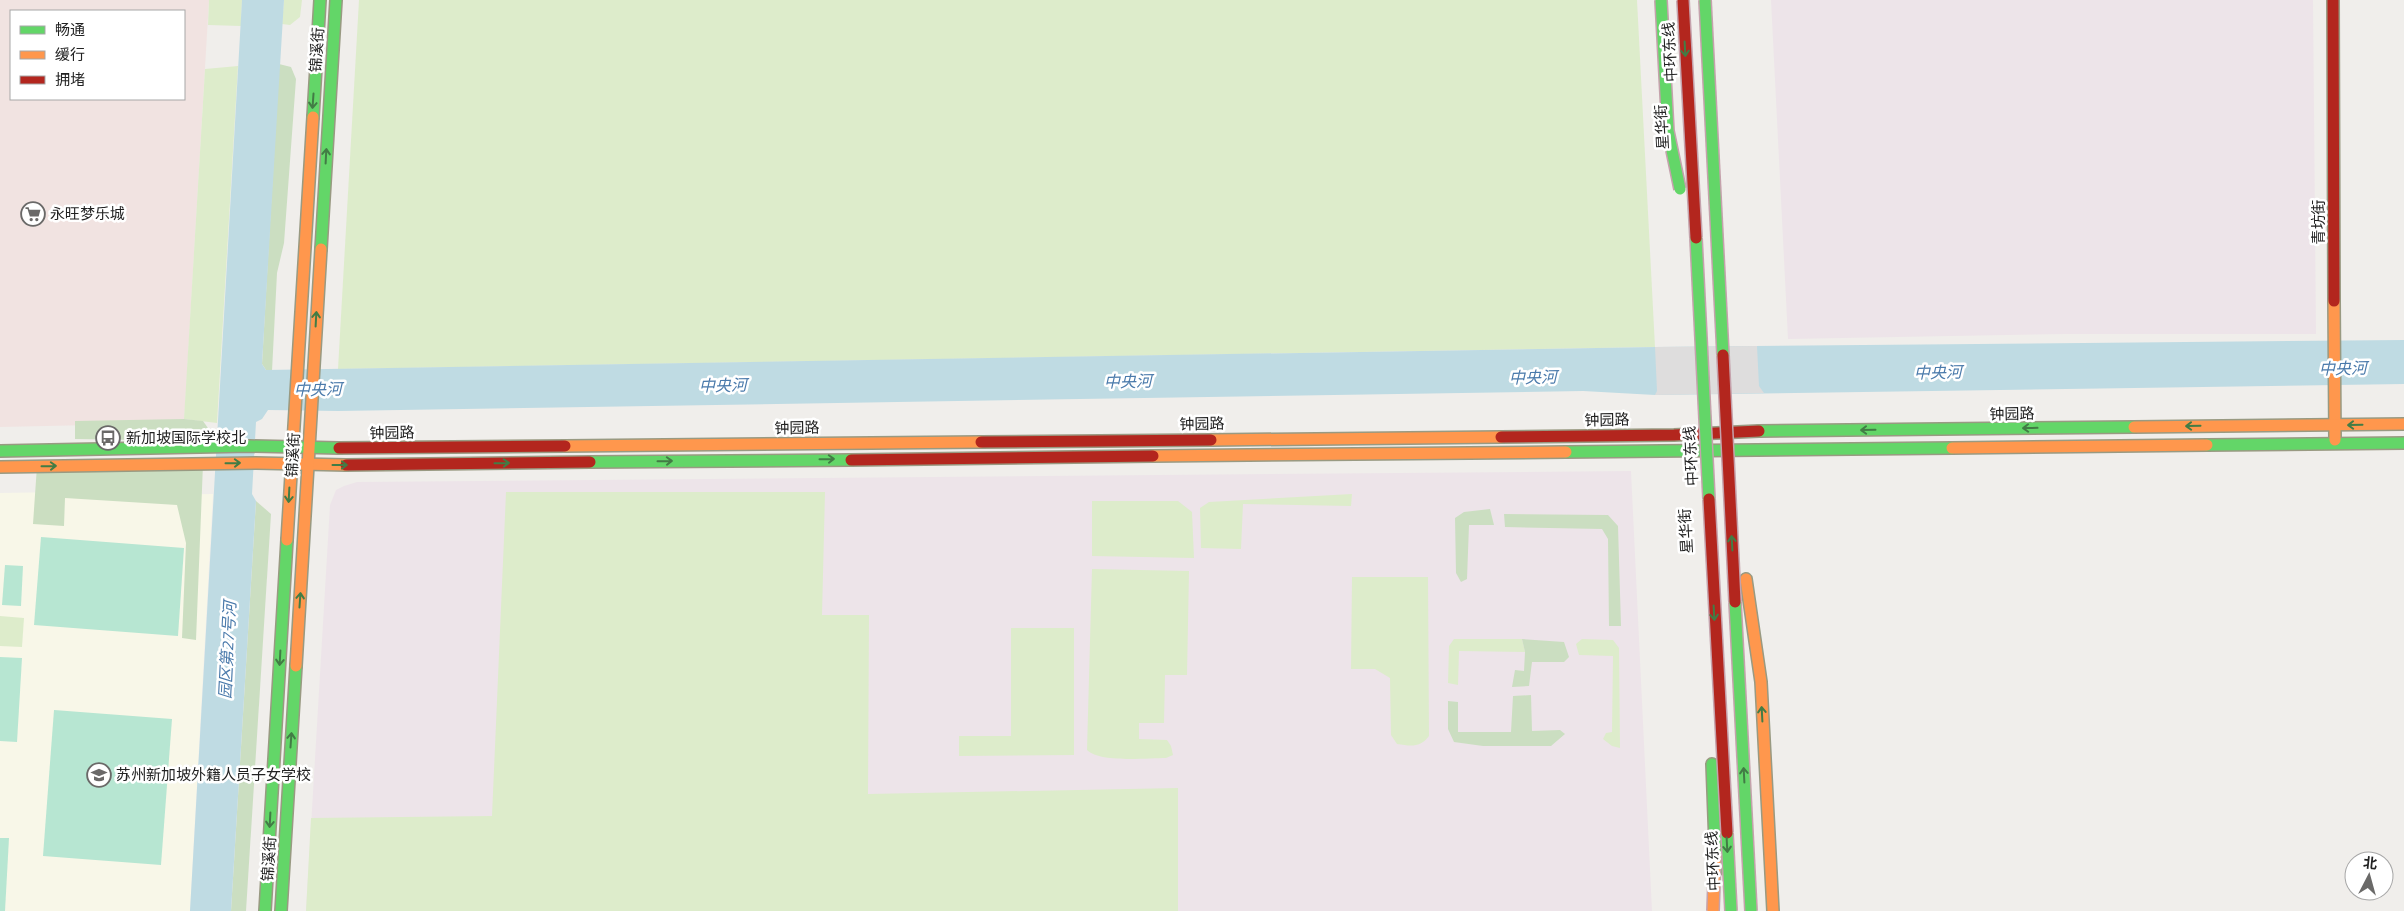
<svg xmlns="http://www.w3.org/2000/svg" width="2404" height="911" font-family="'Titillium Web','Noto Sans SC',sans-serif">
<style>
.commercial{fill:#f1e3e1;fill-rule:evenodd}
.industrial{fill:#ede4e9}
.education{fill:#f8f7e8}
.grass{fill:#ddeccb}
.forest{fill:#cbdec1}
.pitch{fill:#b7e6d2}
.water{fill:#bfdbe3}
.pier{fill:#dedddd}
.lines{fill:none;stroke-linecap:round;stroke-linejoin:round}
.fast-casing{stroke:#999a82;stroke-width:14}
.slow-casing{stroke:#999a82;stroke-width:14}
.jam-casing{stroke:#999a82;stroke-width:14}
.fast{stroke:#63d668;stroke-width:11}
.slow{stroke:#ff974d;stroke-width:11}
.jam{stroke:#b3261e;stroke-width:11}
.fast-bridge-casing{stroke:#c5a2ac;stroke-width:14;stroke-linecap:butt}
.slow-bridge-casing{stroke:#c5a2ac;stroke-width:14;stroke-linecap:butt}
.jam-bridge-casing{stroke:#c5a2ac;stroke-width:14;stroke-linecap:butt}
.fast-bridge{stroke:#63d668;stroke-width:11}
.slow-bridge{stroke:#ff974d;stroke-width:11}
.jam-bridge{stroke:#b3261e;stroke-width:11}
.oneway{stroke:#427c45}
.labels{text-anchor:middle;stroke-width:5;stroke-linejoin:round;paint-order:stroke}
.street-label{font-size:15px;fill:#222;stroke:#fff}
.poi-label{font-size:15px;fill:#222;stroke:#fff;text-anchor:start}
.water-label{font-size:16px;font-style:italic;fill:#4a7aab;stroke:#fff}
</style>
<rect width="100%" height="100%" fill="#f0eeeb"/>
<!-- commercial -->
<path class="commercial" d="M 0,0 L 209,0 L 184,423 L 0,427 ZM 11,11 L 184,11 L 184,99 L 11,99 Z"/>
<!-- industrial -->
<g class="industrial">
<path d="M 1771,0 L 2313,0 L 2316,334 L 2065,334 L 1788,339 Z"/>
<path d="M 1631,471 L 1652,911 L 306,911 L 330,505 L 336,490 L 344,486 L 357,482 Z"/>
</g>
<!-- education -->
<path class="education" d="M 65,492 L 148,495 L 213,494 L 190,911 L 0,911 L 0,493 Z"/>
<!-- grass -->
<g class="grass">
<path d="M 209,0 L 242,0 L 241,26 L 208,25 Z"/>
<path d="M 284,0 L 302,0 L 300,17 L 290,25 L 282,24 Z"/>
<path d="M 359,0 L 1637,0 L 1655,347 L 338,369 Z"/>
<path d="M 238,66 L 217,423 L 184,419 L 205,69 Z"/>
<path d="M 506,492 L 825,492 L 822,615 L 869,615 L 868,794 L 1178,788 L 1178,911 L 306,911 L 311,818 L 492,816 Z"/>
<path d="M 1352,494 L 1351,506 L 1243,504 L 1241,549 L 1201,548 L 1200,508 L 1209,502 Z"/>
<path d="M 1092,501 L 1178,501 L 1192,512 L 1194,558 L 1092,556 Z"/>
<path d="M 1092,569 L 1189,571 L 1187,675 L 1165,675 L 1164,723 L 1139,723 L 1139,739 L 1167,740 L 1171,746 L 1173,755 L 1166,758 C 1146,758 1100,763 1087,750 Z"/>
<path d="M 1352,577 L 1428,577 L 1429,736 C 1420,748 1411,746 1397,744 L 1391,735 L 1390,678 L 1375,669 L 1351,669 Z"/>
<path d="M 0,616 L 24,618 L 22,647 L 0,646 Z"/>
<path d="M 1011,628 L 1074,628 L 1074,755 L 959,756 L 959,736 L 1011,736 Z"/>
<path d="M 1454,639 L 1522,639 L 1525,652 L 1459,651 L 1458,685 L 1448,683 L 1449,646 Z"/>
<path d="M 1582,639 L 1613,640 L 1619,648 L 1620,748 L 1612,746 L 1603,739 L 1606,733 L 1612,732 L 1613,656 L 1579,655 L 1576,644 Z"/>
</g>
<!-- forest -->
<g class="forest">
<path d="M 279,64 L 291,67 L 296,79 L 284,243 L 277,273 L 272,371 L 266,370 L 262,364 Z"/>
<path d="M 184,419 L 203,421 L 210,431 L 207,441 L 75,439 L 75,421 Z"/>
<path d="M 203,464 L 196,640 L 182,638 L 186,543 L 177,505 L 65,498 L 64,526 L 33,524 L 37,466 Z"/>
<path d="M 256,501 L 271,514 L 246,911 L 231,911 Z"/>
<path d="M 1490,509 L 1494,525 L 1469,525 L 1467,579 L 1461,582 L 1456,573 L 1455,518 L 1464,512 Z"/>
<path d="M 1504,514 L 1608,515 L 1618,526 L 1621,626 L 1609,626 L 1608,539 L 1602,529 L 1505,527 Z"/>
<path d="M 1522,639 L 1564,642 L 1569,657 L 1564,662 L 1532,662 L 1529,686 L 1512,687 L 1515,670 L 1524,671 L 1525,652 Z"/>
<path d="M 1531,695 L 1532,731 L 1560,730 L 1565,734 L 1551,746 L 1483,746 L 1454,742 L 1448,729 L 1448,701 L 1458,702 L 1458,732 L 1511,732 L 1513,696 Z"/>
</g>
<!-- pitch -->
<g class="pitch">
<path d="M 41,537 L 184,548 L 178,636 L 34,625 Z"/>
<path d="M 5,565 L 23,566 L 21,606 L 2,605 Z"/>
<path d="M 0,657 L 22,658 L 17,742 L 0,741 Z"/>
<path d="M 54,710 L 172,719 L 161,865 L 43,856 Z"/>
<path d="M 0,838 L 9,838 L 5,911 L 0,911 Z"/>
</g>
<!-- water -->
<path class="water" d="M 242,0 L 284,0 L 262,364 L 266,370 L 1655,347 L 2404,340 L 2404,384 L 1655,395 L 1583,391 L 338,411 L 268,410 L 262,419 L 256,422 L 252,494 L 256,501 L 231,911 L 190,911 Z"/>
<!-- pier -->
<path class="pier" d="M 1757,346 L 1759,386 L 1764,393 L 1655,395 L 1657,391 L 1655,347 Z"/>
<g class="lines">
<!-- fast casing -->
<g class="fast-casing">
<g id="fast">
<path d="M 313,117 L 320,0"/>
<path d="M 321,249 L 336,0"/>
<path d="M 1759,431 L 2134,427"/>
<path d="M 2207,445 L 2404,443"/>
<path d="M 0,451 L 250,446 L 339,448"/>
<path d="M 1566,452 L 1952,448"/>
<path d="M 590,462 L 851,460"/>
<path d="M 1712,764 L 1716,871"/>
<path d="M 265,911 L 287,540"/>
<path d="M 281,911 L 296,666"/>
</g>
</g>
<!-- slow casing -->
<g class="slow-casing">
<g id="slow">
<path d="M 2334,301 L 2335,440"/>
<path d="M 2134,427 L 2404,424"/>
<path d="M 1211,440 L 1501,437"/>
<path d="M 565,446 L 981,442"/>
<path d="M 1952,448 L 2207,445"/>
<path d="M 1153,456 L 1566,452"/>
<path d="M 0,467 L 256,463 L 346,465"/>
<path d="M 287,540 L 313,117"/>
<path d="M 1746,579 L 1761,682 L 1773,911"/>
<path d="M 296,666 L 321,249"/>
</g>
</g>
<!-- jam casing -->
<g class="jam-casing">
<g id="jam">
<path d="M 2333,0 L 2334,301"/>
<path d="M 1501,437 L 1674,435 L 1759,431"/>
<path d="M 981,442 L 1211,440"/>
<path d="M 339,448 L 565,446"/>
<path d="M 851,460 L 1153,456"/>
<path d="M 346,465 L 590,462"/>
</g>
</g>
<!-- fast -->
<use href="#fast" class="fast"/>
<!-- slow -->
<use href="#slow" class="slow"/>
<!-- jam -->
<use href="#jam" class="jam"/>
<!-- fast-bridge casing -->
<g class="fast-bridge-casing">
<g id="fast-bridge">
<path d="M 1661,0 L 1668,131 L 1680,189"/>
<path d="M 1705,0 L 1723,355"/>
<path d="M 1696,238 L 1709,499"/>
<path d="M 1735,602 L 1751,911"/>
<path d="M 1727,833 L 1731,911"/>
</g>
</g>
<!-- slow-bridge casing -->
<g class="slow-bridge-casing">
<path id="slow-bridge" d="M 1713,911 L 1715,854"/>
</g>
<!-- jam-bridge casing -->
<g class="jam-bridge-casing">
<g id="jam-bridge">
<path d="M 1683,0 L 1696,238"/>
<path d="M 1723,355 L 1735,602"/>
<path d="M 1709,499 L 1727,833"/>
</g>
</g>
<!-- fast-bridge -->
<use href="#fast-bridge" class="fast-bridge"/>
<!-- slow-bridge -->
<use href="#slow-bridge" class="slow-bridge"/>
<!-- jam-bridge -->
<use href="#jam-bridge" class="jam-bridge"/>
</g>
<!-- one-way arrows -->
<defs><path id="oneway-shaft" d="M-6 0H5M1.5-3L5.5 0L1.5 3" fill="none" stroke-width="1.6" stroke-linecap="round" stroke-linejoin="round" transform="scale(1.25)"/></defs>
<g class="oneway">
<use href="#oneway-shaft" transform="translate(1685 49) rotate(87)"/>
<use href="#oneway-shaft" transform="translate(313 101) rotate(94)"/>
<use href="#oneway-shaft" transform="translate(326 156) rotate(-87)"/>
<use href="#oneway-shaft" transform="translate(316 319) rotate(-87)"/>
<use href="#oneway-shaft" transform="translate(2355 425) rotate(179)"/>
<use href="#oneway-shaft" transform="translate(2193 426) rotate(179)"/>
<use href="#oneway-shaft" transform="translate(2030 428) rotate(179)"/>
<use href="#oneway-shaft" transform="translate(1868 430) rotate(179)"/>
<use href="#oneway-shaft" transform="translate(827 459) rotate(-1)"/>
<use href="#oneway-shaft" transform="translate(665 461) rotate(-1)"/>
<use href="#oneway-shaft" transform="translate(233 463) rotate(-1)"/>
<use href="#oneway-shaft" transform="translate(502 463) rotate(-1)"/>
<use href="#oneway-shaft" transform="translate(340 465)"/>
<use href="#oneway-shaft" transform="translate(49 466) rotate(-1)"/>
<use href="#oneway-shaft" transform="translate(289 495) rotate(93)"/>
<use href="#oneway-shaft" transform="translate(1732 543) rotate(-93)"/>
<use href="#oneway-shaft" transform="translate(300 600) rotate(-86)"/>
<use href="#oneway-shaft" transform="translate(1714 613) rotate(87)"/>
<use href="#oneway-shaft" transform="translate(280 658) rotate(93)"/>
<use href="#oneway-shaft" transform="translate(1762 714) rotate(-93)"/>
<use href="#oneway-shaft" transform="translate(291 740) rotate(-86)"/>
<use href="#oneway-shaft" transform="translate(1744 775) rotate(-93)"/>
<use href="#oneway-shaft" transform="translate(270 820) rotate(93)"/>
<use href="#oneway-shaft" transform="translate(1727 845) rotate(87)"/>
</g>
<!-- icons -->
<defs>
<g id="supermarket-ring" transform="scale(1.25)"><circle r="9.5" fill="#fff" stroke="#6a6968" stroke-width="1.5"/><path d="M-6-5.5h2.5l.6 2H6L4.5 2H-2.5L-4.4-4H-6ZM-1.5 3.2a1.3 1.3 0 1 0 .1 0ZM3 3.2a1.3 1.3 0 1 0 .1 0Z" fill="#6a6968"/></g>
<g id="bus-ring" transform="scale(1.25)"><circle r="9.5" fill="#fff" stroke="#6a6968" stroke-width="1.5"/><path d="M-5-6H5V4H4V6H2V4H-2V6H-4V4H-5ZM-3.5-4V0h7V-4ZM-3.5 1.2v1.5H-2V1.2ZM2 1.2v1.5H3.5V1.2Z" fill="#6a6968"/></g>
<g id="school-ring" transform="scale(1.25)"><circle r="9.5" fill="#fff" stroke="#6a6968" stroke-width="1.5"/><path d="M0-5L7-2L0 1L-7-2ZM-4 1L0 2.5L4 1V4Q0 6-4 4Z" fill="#6a6968"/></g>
</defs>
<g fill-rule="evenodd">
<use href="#supermarket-ring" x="33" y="214"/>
<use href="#bus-ring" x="108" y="438"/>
<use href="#school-ring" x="99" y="775"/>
</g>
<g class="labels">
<!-- street labels -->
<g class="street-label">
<text transform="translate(317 50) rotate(-86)" y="5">锦溪街</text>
<text transform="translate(1670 52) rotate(-93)" y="5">中环东线</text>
<text transform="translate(1662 127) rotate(-93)" y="5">星华街</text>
<text transform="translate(2319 222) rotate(-90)" y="5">青坊街</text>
<text transform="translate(2012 414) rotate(-1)" y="5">钟园路</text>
<text transform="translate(1607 420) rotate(-1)" y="5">钟园路</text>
<text transform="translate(1202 424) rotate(-1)" y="5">钟园路</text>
<text transform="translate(797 428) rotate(-1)" y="5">钟园路</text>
<text transform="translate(392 433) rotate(-1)" y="5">钟园路</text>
<text transform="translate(293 455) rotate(-87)" y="5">锦溪街</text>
<text transform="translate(1691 456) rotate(-93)" y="5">中环东线</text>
<text transform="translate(1686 531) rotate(-93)" y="5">星华街</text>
<text transform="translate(269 859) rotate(-86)" y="5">锦溪街</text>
<text transform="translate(1713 861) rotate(-93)" y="5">中环东线</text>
</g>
<!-- poi labels -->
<g class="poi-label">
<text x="50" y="219">永旺梦乐城</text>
<text x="126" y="443">新加坡国际学校北</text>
<text x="116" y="780">苏州新加坡外籍人员子女学校</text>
</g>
<!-- water labels -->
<g class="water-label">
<text transform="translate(2343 368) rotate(-1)" y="6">中央河</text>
<text transform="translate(1938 372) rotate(-1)" y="6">中央河</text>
<text transform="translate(1533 377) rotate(-1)" y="6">中央河</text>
<text transform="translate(1128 381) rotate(-1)" y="6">中央河</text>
<text transform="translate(723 385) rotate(-1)" y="6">中央河</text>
<text transform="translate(318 389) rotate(-1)" y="6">中央河</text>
<text transform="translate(227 650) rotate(-87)" y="6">园区第27号河</text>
</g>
</g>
<!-- legend -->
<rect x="10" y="10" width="175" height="90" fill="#ffffff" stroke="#a7a7a7"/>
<rect x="20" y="26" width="25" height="8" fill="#63d668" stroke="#a7a7a7"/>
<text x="55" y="35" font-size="15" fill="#222222">畅通</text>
<rect x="20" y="51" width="25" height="8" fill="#ff974d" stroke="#a7a7a7"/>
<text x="55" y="60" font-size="15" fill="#222222">缓行</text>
<rect x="20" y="76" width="25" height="8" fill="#b3261e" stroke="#a7a7a7"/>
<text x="55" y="85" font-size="15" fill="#222222">拥堵</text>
<!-- north arrow -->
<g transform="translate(2369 876) rotate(6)"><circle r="24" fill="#ffffff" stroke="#a7a7a7"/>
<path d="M0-4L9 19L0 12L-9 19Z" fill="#6a6968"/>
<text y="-8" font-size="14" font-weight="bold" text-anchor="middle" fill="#222222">北</text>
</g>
</svg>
